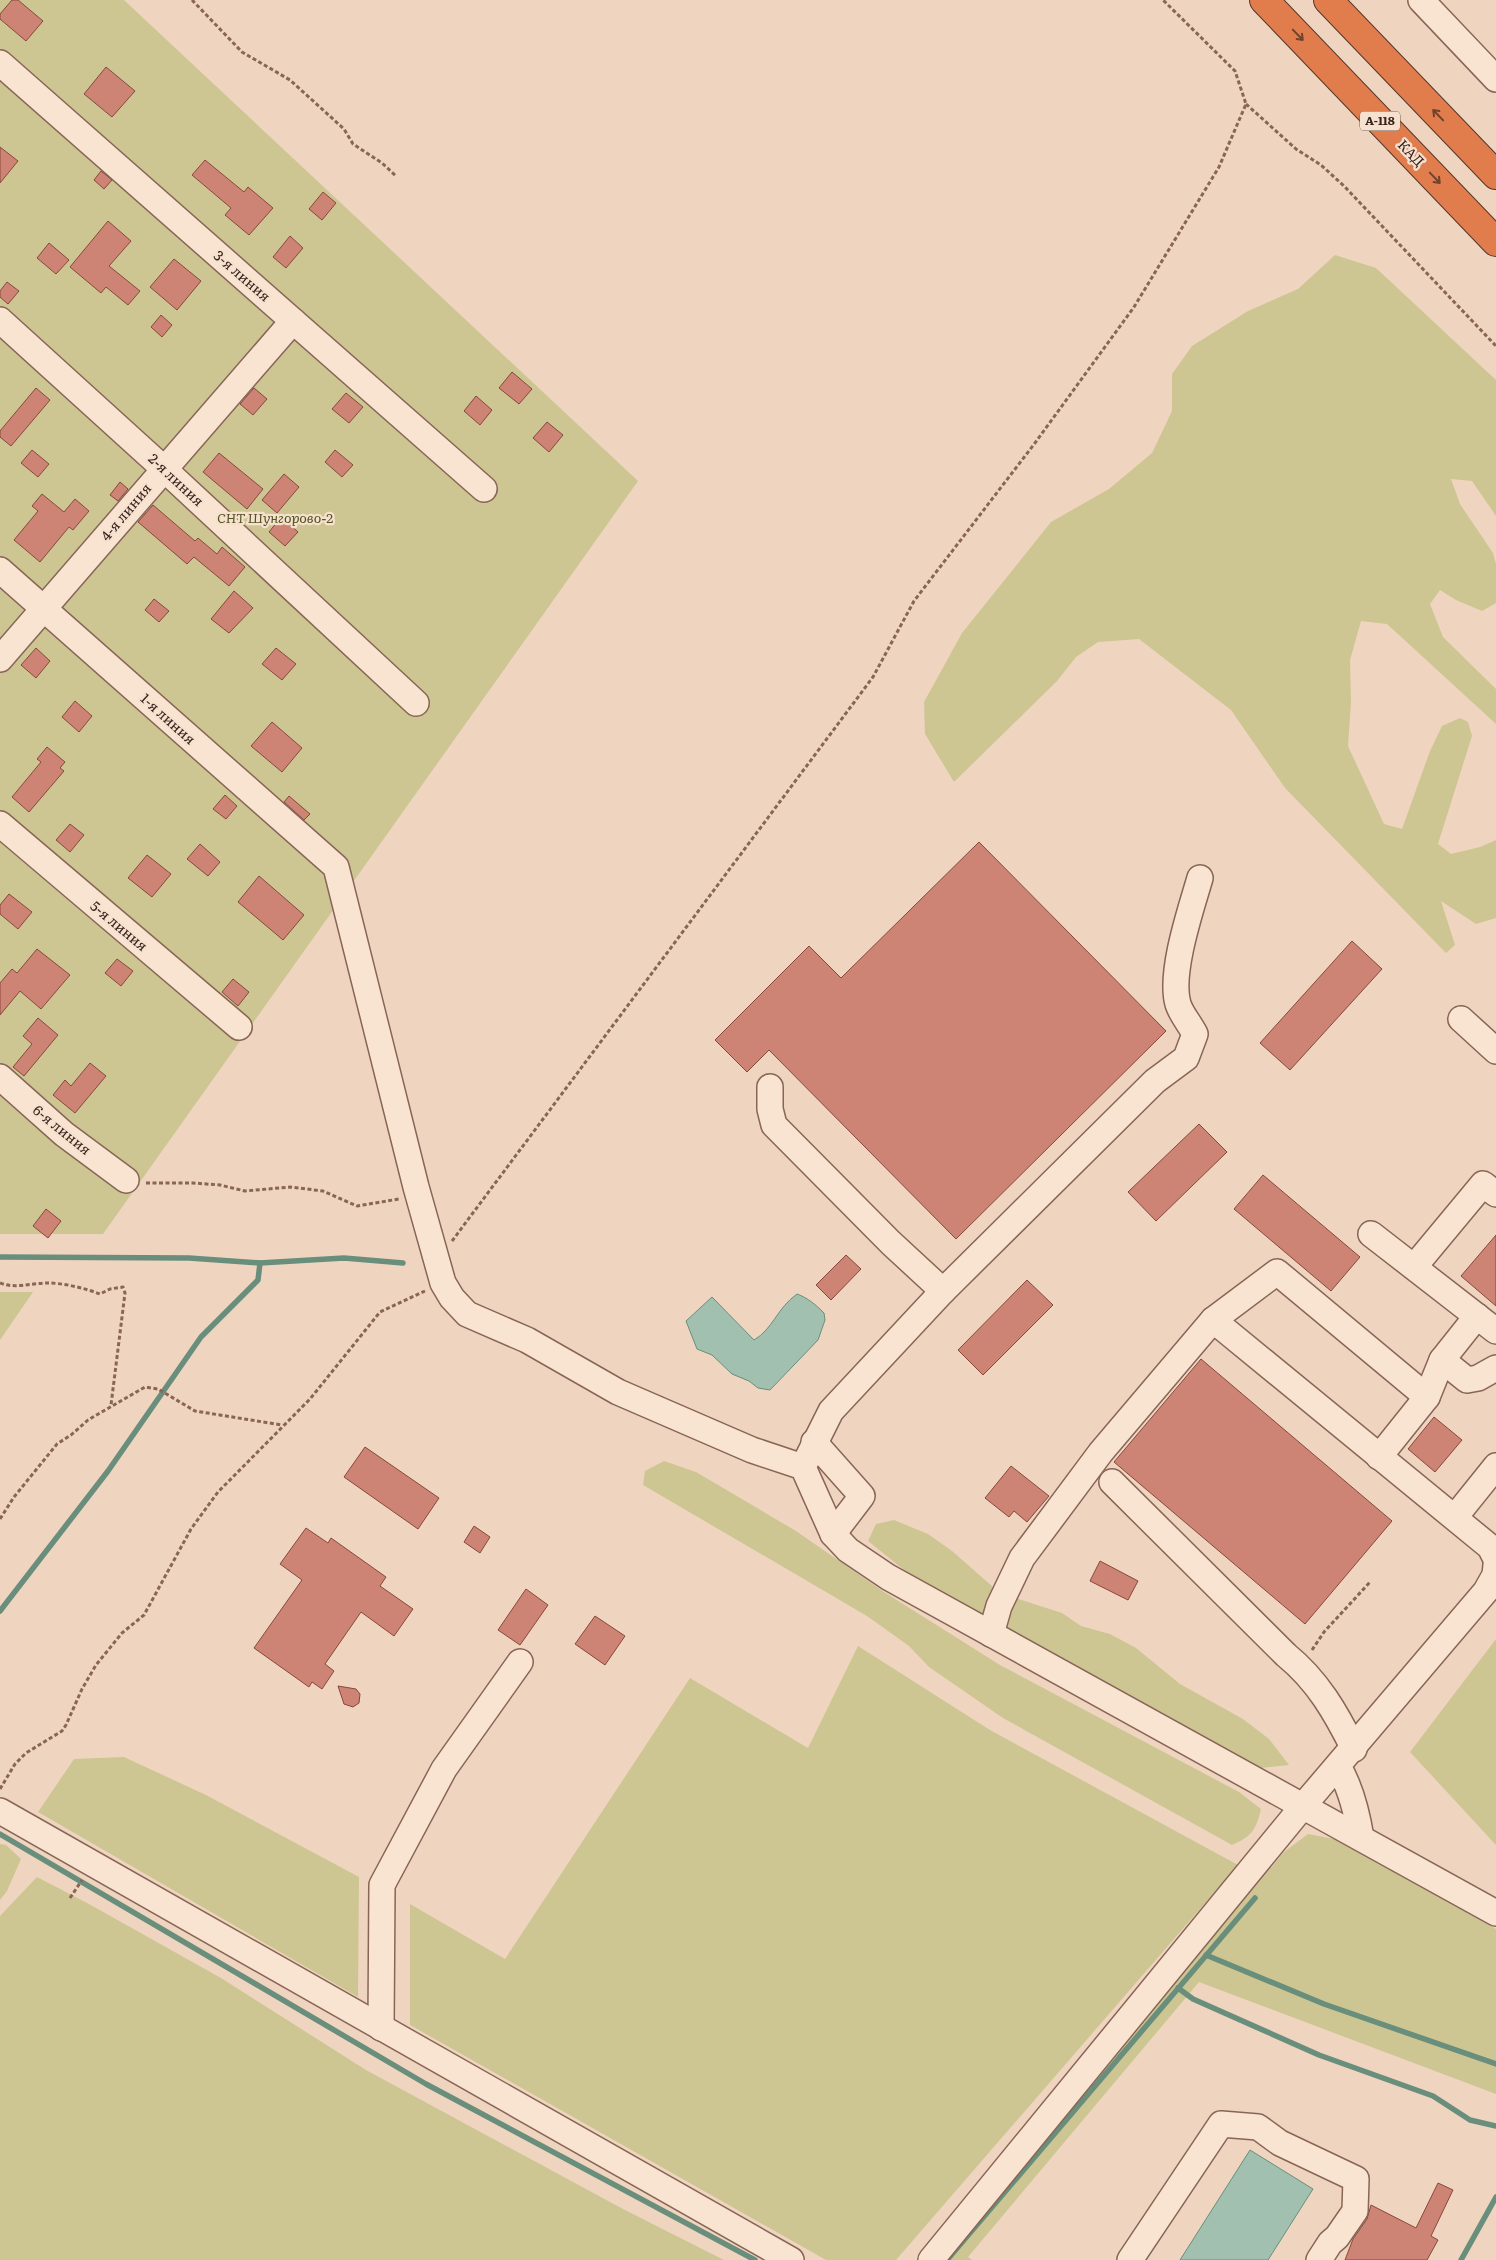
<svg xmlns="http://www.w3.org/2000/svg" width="1496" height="2260" font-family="Literata,serif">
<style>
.green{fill:#cdc693}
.water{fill:#a2c0b0;stroke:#698e7c}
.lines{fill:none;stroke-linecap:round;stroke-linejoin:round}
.stream{stroke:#698e7c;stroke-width:5.5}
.building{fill:#ce8474;stroke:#87483c}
.minor-casing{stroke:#886557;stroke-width:28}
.highway-casing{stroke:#55352c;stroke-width:30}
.path{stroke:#886557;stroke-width:3;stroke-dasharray:4 2.5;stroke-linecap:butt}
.minor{stroke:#f9e4d2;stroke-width:25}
.highway{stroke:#e17d4d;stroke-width:28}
.oneway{stroke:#72422d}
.labels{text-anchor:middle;stroke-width:4.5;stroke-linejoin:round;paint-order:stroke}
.shield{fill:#f6e1cf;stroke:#705c52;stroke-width:1}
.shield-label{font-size:12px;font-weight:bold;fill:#37231c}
.street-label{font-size:14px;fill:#37231c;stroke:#f6e1cf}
.park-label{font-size:14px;font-style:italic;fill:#535422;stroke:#f6e1cf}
</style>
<rect width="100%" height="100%" fill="#efd5bf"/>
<!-- green -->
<g class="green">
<path d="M 0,0 L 124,0 L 638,481 L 103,1234 L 0,1234 Z"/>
<path d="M 1335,255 L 1376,268 L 1496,380 L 1496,516 L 1472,481 L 1451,479 L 1460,504 L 1493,553 L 1496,564 L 1496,603 L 1482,611 L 1456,600 L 1440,590 L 1430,604 L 1443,637 L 1496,689 L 1496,724 L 1387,624 L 1361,621 L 1350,660 L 1351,702 L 1348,746 L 1384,824 L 1402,829 L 1430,751 L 1442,726 L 1460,718 L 1468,722 L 1472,736 L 1438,844 L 1451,854 L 1480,847 L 1496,840 L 1496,918 L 1476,924 L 1441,901 L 1455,945 L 1446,953 L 1285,788 L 1231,710 L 1139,639 L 1098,642 L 1076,657 L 1057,681 L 954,782 L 925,734 L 924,702 L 962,633 L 1051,522 L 1109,489 L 1152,453 L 1172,411 L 1172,374 L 1192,346 L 1248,311 L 1298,289 Z"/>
<path d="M 0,1292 L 33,1292 L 0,1340 Z"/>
<path d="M 664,1461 L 696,1472 L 796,1531 L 884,1592 L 1000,1665 L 1239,1792 L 1261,1809 C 1256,1830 1252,1836 1232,1845 L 1003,1718 L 929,1667 L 909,1646 L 867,1616 L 643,1485 L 645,1471 Z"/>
<path d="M 894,1520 L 928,1534 L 952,1551 L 993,1587 L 984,1617 L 923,1585 L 868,1541 L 876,1524 Z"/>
<path d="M 1015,1598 L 1062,1613 L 1081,1626 L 1110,1634 L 1136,1648 L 1180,1684 L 1243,1719 L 1269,1739 L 1289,1765 L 1261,1768 L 1202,1738 L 1005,1628 Z"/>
<path d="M 1496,1639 L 1496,1845 L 1410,1752 Z"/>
<path d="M 858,1646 L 990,1730 L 1238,1865 L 896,2260 L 826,2260 L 410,2025 L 410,1904 L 505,1959 L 690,1678 L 808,1748 Z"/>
<path d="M 124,1757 L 206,1795 L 359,1877 L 358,1997 L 38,1812 L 74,1759 Z"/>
<path d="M 1308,1834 L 1339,1840 L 1496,1929 L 1496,2094 L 1199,1982 L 968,2257 L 972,2260 L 947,2260 L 1284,1852 Z"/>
<path d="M 0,1844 L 6,1845 L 21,1859 L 7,1891 L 0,1900 Z"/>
<path d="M 37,1877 L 89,1904 L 221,1978 L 366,2070 L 623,2209 L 724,2260 L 0,2260 L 0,1916 Z"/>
</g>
<!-- water -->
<g class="water">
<path d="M 797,1294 C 808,1298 816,1305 824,1313 L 825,1320 L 818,1340 L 770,1390 L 758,1388 L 749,1381 L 732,1374 L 712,1355 L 697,1349 L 686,1321 L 712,1297 L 754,1340 C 773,1329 777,1308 797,1294 Z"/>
<path d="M 1250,2150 L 1313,2189 L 1268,2260 L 1180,2260 Z"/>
</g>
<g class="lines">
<!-- stream -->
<g class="stream">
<path d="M 0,1257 L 189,1258 L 260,1263 L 344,1258 L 403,1263"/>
<path d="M 0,1611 L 108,1471 L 201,1337 L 258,1280 L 260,1263"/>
<path d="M 0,1834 L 426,2084 L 755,2260"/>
<path d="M 1206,1955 L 1324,2004 L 1496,2064"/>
<path d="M 1178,1988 L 1193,1999 L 1319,2055 L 1433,2096 L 1470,2120 L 1496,2126"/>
<path d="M 947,2260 L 1255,1898"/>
<path d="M 1461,2260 L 1496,2197"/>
</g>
</g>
<!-- building -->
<g class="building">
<path d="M 12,0 L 18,0 L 43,21 L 26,41 L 0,19 L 0,14 Z"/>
<path d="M 106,67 L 135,91 L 112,117 L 84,94 Z"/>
<path d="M 0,147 L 18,161 L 0,183 Z"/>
<path d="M 205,160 L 244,192 L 248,187 L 273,208 L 249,235 L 225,215 L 231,208 L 192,175 Z"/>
<path d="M 101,171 L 112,180 L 104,189 L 94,180 Z"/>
<path d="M 323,192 L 336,203 L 322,220 L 309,209 Z"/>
<path d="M 108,221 L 131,241 L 109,266 L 140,291 L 128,305 L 106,287 L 101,293 L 70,267 Z"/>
<path d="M 290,236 L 303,248 L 286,268 L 273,257 Z"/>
<path d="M 49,243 L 69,260 L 56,274 L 37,258 Z"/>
<path d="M 174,259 L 201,281 L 177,310 L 150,287 Z"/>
<path d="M 7,282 L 19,291 L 8,304 L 0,297 L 0,291 Z"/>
<path d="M 161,315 L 172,325 L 162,337 L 151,327 Z"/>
<path d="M 512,372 L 532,389 L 519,404 L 499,388 Z"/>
<path d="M 36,388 L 50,400 L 11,446 L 0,437 L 0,431 Z"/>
<path d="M 254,388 L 267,399 L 253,415 L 240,404 Z"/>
<path d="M 346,393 L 363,407 L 349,423 L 332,409 Z"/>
<path d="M 476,396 L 492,410 L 480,425 L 464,411 Z"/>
<path d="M 547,422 L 563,435 L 549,452 L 533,438 Z"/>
<path d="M 32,450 L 49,464 L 38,477 L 21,463 Z"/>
<path d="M 335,450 L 353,465 L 342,477 L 325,462 Z"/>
<path d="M 219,453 L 263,489 L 247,509 L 203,472 Z"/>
<path d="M 284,474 L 299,487 L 277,513 L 262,500 Z"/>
<path d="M 120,482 L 128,489 L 118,501 L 110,495 Z"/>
<path d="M 42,494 L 64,512 L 75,499 L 89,511 L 73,530 L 69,527 L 40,562 L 14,540 L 38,511 L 32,506 Z"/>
<path d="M 153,505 L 195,541 L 198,538 L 217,554 L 222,547 L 245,567 L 229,586 L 194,557 L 187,564 L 138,522 Z"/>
<path d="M 281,517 L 298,532 L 285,546 L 269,532 Z"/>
<path d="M 234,591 L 253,608 L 229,633 L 211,619 Z"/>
<path d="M 154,599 L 169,611 L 159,622 L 145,610 Z"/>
<path d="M 36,648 L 50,661 L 36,678 L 21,665 Z"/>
<path d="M 276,648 L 296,664 L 282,680 L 262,664 Z"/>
<path d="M 75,701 L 92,716 L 79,732 L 62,717 Z"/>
<path d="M 272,722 L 302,748 L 282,772 L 251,746 Z"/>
<path d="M 47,747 L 65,762 L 60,768 L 64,771 L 29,812 L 12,797 L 41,762 L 37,759 Z"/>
<path d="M 225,795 L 237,806 L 226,819 L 213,809 Z"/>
<path d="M 289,796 L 310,814 L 304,820 L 284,802 Z"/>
<path d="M 70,824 L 84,835 L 70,852 L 56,840 Z"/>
<path d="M 979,842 L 1166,1031 L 956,1239 L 769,1050 L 747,1072 L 715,1040 L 809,946 L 841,978 Z"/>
<path d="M 200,844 L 220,862 L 208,876 L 187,859 Z"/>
<path d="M 147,855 L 171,874 L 152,897 L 128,878 Z"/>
<path d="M 259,876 L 304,915 L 283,940 L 238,902 Z"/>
<path d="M 9,894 L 32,912 L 18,929 L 0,914 L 0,905 Z"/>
<path d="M 1352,941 L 1382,969 L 1290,1070 L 1260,1043 Z"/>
<path d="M 37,949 L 70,975 L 41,1009 L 20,991 L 0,1015 L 0,983 L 12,969 L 17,973 Z"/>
<path d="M 117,959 L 133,971 L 121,986 L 105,973 Z"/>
<path d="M 233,979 L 249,992 L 238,1006 L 222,992 Z"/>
<path d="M 38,1018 L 58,1035 L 24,1076 L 13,1067 L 32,1044 L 23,1036 Z"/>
<path d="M 90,1063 L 106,1076 L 75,1113 L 53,1095 L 65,1080 L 71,1086 Z"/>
<path d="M 1199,1124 L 1227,1152 L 1156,1221 L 1128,1192 Z"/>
<path d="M 1263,1175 L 1360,1257 L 1331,1291 L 1234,1209 Z"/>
<path d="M 46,1209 L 61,1221 L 48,1238 L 33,1226 Z"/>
<path d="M 1496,1235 L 1496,1306 L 1461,1276 Z"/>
<path d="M 846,1255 L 861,1269 L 831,1300 L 816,1285 Z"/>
<path d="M 1027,1280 L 1053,1305 L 983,1375 L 958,1350 Z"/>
<path d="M 1201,1359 L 1392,1521 L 1305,1624 L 1114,1462 Z"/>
<path d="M 1434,1417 L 1462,1440 L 1435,1472 L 1408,1449 Z"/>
<path d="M 365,1447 L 439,1498 L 418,1529 L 344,1477 Z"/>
<path d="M 1011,1466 L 1049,1496 L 1027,1522 L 1014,1511 L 1009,1517 L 985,1498 Z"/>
<path d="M 474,1526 L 490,1537 L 480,1553 L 464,1542 Z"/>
<path d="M 306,1528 L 328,1543 L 331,1538 L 386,1577 L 380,1586 L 413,1609 L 394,1636 L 361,1612 L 325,1664 L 334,1671 L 322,1689 L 312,1682 L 309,1687 L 254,1648 L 302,1580 L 280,1564 Z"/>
<path d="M 1100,1561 L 1138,1581 L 1128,1600 L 1090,1581 Z"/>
<path d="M 526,1589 L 548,1605 L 520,1645 L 498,1630 Z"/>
<path d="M 595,1616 L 625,1636 L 605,1665 L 575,1644 Z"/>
<path d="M 338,1686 L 356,1689 L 360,1694 L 359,1703 L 353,1707 L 344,1704 Z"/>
<path d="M 1438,2183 L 1453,2190 L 1431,2236 L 1438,2240 L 1427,2260 L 1345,2260 L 1353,2239 L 1367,2219 L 1371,2205 L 1416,2228 Z"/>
</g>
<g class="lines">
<!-- minor casing -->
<g class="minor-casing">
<g id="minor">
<path d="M 1421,0 L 1496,79"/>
<path d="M 0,63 L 484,489"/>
<path d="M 0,320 L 163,468 L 416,703"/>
<path d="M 0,570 L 336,867 L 416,1187 L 443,1283 L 452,1298 L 467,1314 L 527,1340 L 618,1392 L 752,1450 L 803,1467 L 833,1534 L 848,1550 L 888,1577 L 1496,1913"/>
<path d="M 0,659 L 293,321"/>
<path d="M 0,824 L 239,1027"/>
<path d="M 1461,1019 L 1496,1051"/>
<path d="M 0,1077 L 64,1134 L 126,1180"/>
<path d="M 770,1087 L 770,1109 L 774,1125 L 891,1243 L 943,1291"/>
<path d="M 1371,1234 L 1496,1331"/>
<path d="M 1414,1267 L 1483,1184 L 1496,1194"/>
<path d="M 1213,1320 L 1490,1547 L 1496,1559"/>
<path d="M 1442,1360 L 1467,1380 L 1478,1378 L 1496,1368"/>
<path d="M 814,1442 L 862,1496 L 833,1534"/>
<path d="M 1379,1457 L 1427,1397 L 1442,1360 L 1477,1316"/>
<path d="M 803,1467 L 831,1411 L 943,1291 L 1155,1081 L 1186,1058 L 1195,1034 C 1190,1024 1181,1014 1178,1004 C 1169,973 1191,909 1200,878"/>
<path d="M 1112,1482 L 1286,1655 C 1318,1681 1336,1713 1354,1749"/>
<path d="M 1455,1517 L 1496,1466"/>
<path d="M 991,1634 L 999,1606 L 1022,1558 L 1101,1452 L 1213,1320 L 1277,1272 L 1427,1397"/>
<path d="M 1338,1766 C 1351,1788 1357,1813 1361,1838"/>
<path d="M 0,1811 L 791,2260"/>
<path d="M 381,2028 L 382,1885 L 444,1769 L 520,1662"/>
<path d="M 931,2260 L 1303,1806 L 1486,1591 L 1495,1575 L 1496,1565"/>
<path d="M 1130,2260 L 1221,2124 L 1258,2127 L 1280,2143 L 1356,2179 L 1355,2211 L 1337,2237 L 1330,2243 L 1319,2260"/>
</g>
</g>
<!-- highway casing -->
<g class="highway-casing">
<g id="highway">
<path d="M 1264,0 L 1496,242"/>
<path d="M 1328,0 L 1496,175"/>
</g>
</g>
<!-- path -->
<g class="path">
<path d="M 192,0 L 242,52 L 290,80 L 344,129 L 353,144 L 382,163 L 396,176"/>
<path d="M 1246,104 L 1296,149 L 1321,165 L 1344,186 L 1496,346"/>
<path d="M 146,1183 L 193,1183 L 220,1185 L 245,1191 L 290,1187 L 323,1191 L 357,1206 L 399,1199"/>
<path d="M 452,1241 L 873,677 L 914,601 L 1035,443 L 1134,307 L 1219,167 L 1246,104 L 1235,71 L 1163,0"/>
<path d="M 0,1283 C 15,1289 31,1283 47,1283 C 64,1283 84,1288 100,1294 L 110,1289 L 123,1287 L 125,1293 L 111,1405"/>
<path d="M 0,1519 L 14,1497 L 57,1444 L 71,1435 L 88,1420 L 145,1387 L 158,1389 L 195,1411 L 282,1425"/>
<path d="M 1312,1650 L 1324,1632 L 1371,1581"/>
<path d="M 0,1789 L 15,1764 L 26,1753 L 62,1731 L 66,1725 L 82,1689 L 96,1665 L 122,1633 L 144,1615 L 191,1529 L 218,1492 L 310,1399 L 380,1312 L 425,1291"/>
<path d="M 70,1898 L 82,1880"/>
</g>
<!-- minor -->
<use href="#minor" class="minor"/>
<!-- highway -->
<use href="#highway" class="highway"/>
</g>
<!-- one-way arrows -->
<defs><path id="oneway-shaft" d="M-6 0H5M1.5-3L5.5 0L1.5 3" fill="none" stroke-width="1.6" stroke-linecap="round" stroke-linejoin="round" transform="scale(1.25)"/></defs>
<g class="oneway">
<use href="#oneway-shaft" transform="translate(1298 35) rotate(46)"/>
<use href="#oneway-shaft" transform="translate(1438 115) rotate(-134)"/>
<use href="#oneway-shaft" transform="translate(1435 178) rotate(46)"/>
</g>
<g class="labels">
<!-- shield labels -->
<rect class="shield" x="1360" y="111.5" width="40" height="19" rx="4"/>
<g class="shield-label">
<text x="1380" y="125">А-118</text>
</g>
<!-- street labels -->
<g class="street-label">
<text transform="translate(1411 153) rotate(46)" y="5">КАД</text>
<text transform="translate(242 276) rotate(41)" y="5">3-я линия</text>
<text transform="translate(176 480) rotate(43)" y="5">2-я линия</text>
<text transform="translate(126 512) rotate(-50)" y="5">4-я линия</text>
<text transform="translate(168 719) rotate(42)" y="5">1-я линия</text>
<text transform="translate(119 926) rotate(40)" y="5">5-я линия</text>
<text transform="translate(62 1130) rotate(39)" y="5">6-я линия</text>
</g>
<!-- park labels -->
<g class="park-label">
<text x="275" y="523">СНТ Шунгорово-2</text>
</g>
</g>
</svg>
